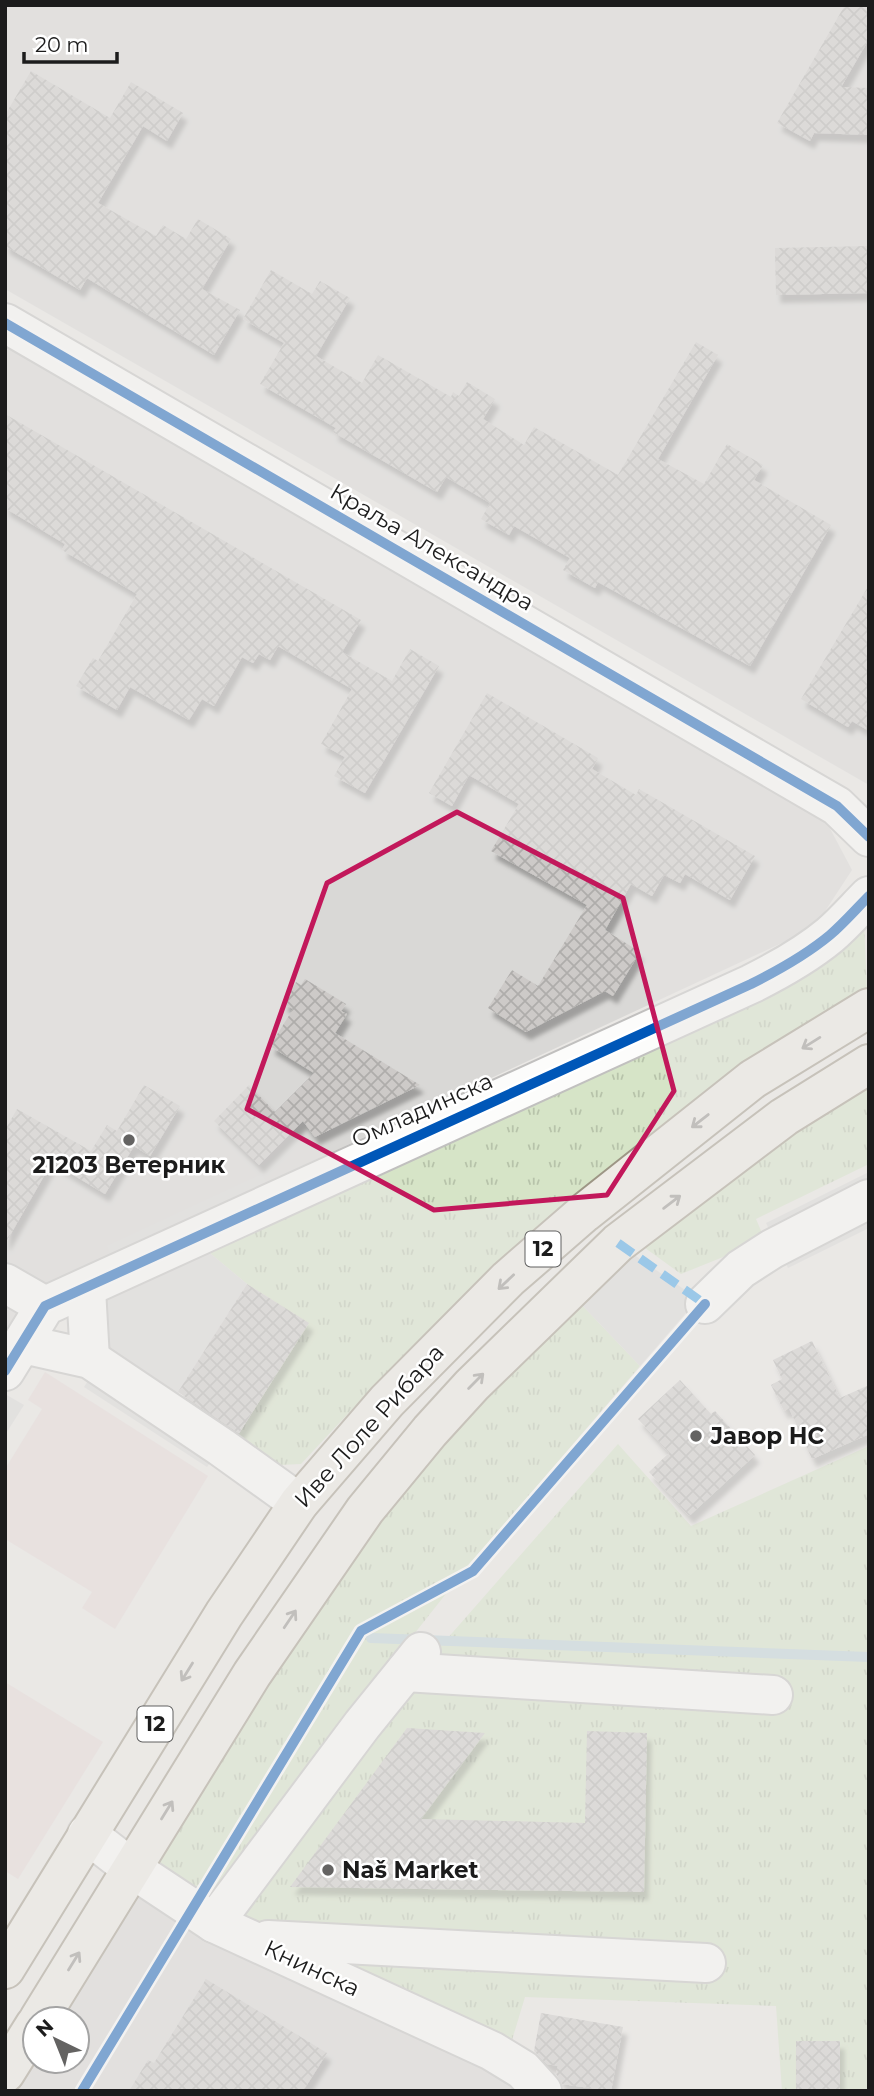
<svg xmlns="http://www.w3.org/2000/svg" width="874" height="2096" font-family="Montserrat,sans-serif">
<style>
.residential{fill:#d9d8d6}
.commercial{fill:#e7dad8}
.grass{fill:url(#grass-tufts)}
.parking{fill:#dad9d8}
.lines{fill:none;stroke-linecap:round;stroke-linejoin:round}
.stream{stroke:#bcd3da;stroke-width:10}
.building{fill:url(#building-cross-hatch);filter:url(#shadow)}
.minor-casing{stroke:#c1c0bf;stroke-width:42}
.major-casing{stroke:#9d9685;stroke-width:42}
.minor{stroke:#fcfcfb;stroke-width:38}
.major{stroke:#eeebe5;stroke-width:38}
.quiet{stroke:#3da2ea;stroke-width:9;stroke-dasharray:18 9;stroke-linecap:butt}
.cycleway-casing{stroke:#fff;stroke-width:15}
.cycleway{stroke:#0057b8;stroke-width:10}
.oneway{stroke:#908e8b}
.marked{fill:none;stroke:#c2185b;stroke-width:5;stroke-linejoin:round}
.poi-dot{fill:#646362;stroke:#fff;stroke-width:2.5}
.labels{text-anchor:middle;stroke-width:5;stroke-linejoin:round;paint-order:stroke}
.shield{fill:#fff;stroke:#606060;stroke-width:2}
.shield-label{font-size:21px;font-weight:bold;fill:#1c1c1c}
.street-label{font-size:23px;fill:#1c1c1c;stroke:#fff}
.poi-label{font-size:23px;font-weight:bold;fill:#1c1c1c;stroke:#fff;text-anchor:start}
</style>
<defs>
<pattern id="grass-tufts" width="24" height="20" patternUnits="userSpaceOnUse" patternTransform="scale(1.75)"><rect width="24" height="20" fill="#d6e4c7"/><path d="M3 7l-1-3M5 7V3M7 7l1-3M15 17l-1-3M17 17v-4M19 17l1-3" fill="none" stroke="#b7c3aa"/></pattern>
<pattern id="building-cross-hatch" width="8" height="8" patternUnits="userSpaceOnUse" patternTransform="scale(1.75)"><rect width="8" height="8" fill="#cdcac8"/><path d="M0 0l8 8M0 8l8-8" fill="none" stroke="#afadab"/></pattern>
<filter id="shadow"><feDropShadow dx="4.5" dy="8" stdDeviation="2" flood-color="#0004"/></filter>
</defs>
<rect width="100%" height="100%" fill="#eae8e5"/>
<!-- residential -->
<g class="residential">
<path d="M 5,5 L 869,5 L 869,785 L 5,289 Z"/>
<path d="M 5,341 L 826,821 L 852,870 L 814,928 L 46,1285 L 5,1334 Z"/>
<path d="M 137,1889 L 497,2071 L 522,2091 L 14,2091 L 35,2057 L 35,2061 L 77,2061 L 77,2019 L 58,2019 Z"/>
</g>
<!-- commercial -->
<g class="commercial">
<path d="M 45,1372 L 208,1476 L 115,1629 L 82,1608 L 92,1592 L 5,1539 L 5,1469 L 42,1409 L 28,1400 Z"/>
<path d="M 5,1682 L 103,1742 L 18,1879 L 5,1871 Z"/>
</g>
<!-- grass -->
<g class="grass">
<path d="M 864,921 L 867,992 L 437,1324 L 371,1389 L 301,1464 L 280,1465 L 236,1439 L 308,1323 L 247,1284 L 199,1244 Z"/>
<path d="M 869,1085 L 869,1164 L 756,1219 L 765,1240 L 681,1274 L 641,1245 L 752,1160 Z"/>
<path d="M 579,1302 L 640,1366 L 464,1571 L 346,1720 L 217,1909 L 149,1865 L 360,1542 L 520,1358 Z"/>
<path d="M 618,1444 L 691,1526 L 869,1446 L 869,2091 L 782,2091 L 776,2006 L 525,1997 L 512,2040 L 233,1917 L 439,1648 Z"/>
</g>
<!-- parking -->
<g class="parking">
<path d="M 869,1172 L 869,1228 L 788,1268 L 766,1223 Z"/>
<path d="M 262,1174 L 274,1200 L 120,1273 L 107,1246 Z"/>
<path d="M 199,1244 L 247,1284 L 174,1400 L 101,1347 L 94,1306 Z"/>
<path d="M 630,1252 L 698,1299 L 640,1366 L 579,1302 Z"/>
<path d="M 98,1365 L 221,1447 L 207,1467 L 84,1387 Z"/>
<path d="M 5,1394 L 24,1405 L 5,1435 Z"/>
</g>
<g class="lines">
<!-- stream -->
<path class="stream" d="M 371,1638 L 869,1657"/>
</g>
<!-- building -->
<g class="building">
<path d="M 845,5 L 869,5 L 869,39 L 841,87 L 869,88 L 869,135 L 814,133 L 810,141 L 777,123 Z"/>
<path d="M 31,71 L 110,118 L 131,82 L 183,113 L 167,141 L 143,126 L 98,203 L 156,236 L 163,225 L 186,239 L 198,219 L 231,239 L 202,289 L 240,310 L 214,355 L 87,278 L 80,290 L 5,246 L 5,115 Z"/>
<path d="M 869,246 L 869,293 L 776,295 L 775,248 Z"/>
<path d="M 271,270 L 312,294 L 320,281 L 350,298 L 316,356 L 362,383 L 378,355 L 451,397 L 453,392 L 459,396 L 467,382 L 495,399 L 483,419 L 524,445 L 534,427 L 618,475 L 696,342 L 718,355 L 658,459 L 704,484 L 727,444 L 763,465 L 754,480 L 831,525 L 750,666 L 598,582 L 595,588 L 563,570 L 570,558 L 514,526 L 509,535 L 481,519 L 490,503 L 446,477 L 437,492 L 333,432 L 336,428 L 260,384 L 284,343 L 243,319 Z"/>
<path d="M 5,414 L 361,620 L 342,652 L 392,681 L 410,649 L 439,666 L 365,793 L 334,776 L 345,757 L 321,744 L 352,689 L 278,646 L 270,660 L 259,654 L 253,663 L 242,657 L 214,706 L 202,699 L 189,720 L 130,687 L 117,710 L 76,686 L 93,658 L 98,661 L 137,594 L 62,550 L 65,544 L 5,508 Z"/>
<path d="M 869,585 L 869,731 L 852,721 L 848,727 L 801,699 Z"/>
<path d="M 487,693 L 598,758 L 592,769 L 636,795 L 639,789 L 755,856 L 730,900 L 685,874 L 680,883 L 664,875 L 652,896 L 631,884 L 605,930 L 640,952 L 613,996 L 605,991 L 526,1032 L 488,1008 L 512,970 L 538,986 L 587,905 L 491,851 L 519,804 L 469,775 L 452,806 L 429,793 Z"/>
<path d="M 305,979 L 346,1004 L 341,1011 L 347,1014 L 335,1033 L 420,1085 L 315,1137 L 303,1121 L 259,1165 L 214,1121 L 249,1085 L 275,1112 L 314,1073 L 270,1046 L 293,1009 L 283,1003 L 296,982 L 301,985 Z"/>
<path d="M 144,1085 L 180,1106 L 150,1156 L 134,1146 L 105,1194 L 52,1162 L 5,1244 L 5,1130 L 17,1109 L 91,1151 L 107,1125 L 117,1131 Z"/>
<path d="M 247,1284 L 309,1323 L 239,1433 L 178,1392 Z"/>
<path d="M 812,1341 L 840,1398 L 869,1385 L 869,1434 L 812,1459 L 789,1408 L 784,1411 L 771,1385 L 782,1379 L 773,1360 Z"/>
<path d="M 680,1380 L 711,1414 L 715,1411 L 755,1455 L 689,1516 L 649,1472 L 669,1453 L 638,1419 Z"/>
<path d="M 407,1728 L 485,1733 L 421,1819 L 585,1823 L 587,1731 L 647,1733 L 644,1892 L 290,1887 Z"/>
<path d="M 206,1979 L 327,2053 L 303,2091 L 129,2091 L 148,2060 L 154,2063 Z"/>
<path d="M 541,2013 L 623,2027 L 611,2091 L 562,2084 L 556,2074 L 558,2066 L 547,2064 L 534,2051 Z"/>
<rect x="796" y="2041" width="44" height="50"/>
</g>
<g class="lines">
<!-- minor casing -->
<g class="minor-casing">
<g id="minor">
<path d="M 5,323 L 837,806 L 869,837"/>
<path d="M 5,1283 L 45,1306"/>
<path d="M 86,1289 L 90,1359"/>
<path d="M 705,1304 L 741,1269 L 772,1249 L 869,1199"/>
<path d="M 23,1344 L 90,1359 L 221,1447 L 299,1503"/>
<path d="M 5,1371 L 45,1306 L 751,984 C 779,970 806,955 830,935 C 844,923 856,909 869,896"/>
<path d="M 405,1672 L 773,1695"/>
<path d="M 87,1834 L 131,1868 L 214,1923 L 492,2051 L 523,2070 L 542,2091"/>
<path d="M 214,1923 L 362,1725 L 421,1652"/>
<path d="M 268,1940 L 706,1963"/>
</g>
</g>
<!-- major casing -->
<g class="major-casing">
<g id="major">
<path d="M 5,1969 L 224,1614 L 299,1503 L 387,1401 L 508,1279 L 584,1213 L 753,1079 L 869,1008"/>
<path d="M 39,2019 L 252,1674 L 365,1510 L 430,1431 L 472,1385 L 618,1243 L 784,1117 L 869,1064"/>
<path d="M 5,2073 L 35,2025"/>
</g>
</g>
<!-- minor -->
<use href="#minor" class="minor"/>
<!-- major -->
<use href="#major" class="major"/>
<!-- quiet -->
<path class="quiet" d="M 618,1243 L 705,1304"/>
<!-- cycleway casing -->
<g class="cycleway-casing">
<g id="cycleway">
<path d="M 5,323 L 837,806 L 869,837"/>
<path d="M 5,1371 L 45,1306 L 751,984 C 779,970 806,955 830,935 C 844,923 856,909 869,896"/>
<path d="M 82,2091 L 361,1631 L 473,1571 L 705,1304"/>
</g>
</g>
<!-- cycleway -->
<use href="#cycleway" class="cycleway"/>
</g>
<!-- one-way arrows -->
<defs><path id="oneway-shaft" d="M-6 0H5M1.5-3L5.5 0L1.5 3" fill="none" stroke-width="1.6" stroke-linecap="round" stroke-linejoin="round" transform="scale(1.75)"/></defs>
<g class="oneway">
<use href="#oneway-shaft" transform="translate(811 1043) rotate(148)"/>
<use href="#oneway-shaft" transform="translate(700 1121) rotate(142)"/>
<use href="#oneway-shaft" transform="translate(672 1202) rotate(-37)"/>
<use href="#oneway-shaft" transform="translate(506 1282) rotate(137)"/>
<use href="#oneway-shaft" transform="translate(476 1381) rotate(-45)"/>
<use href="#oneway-shaft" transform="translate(290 1619) rotate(-56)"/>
<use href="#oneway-shaft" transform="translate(187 1672) rotate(122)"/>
<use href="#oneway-shaft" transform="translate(167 1810) rotate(-58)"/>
<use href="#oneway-shaft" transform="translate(74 1961) rotate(-58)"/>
</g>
<!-- marked area -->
<path d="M0 0H874V2096H0ZM 457,812 L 623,898 L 674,1091 L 607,1195 L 434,1210 L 247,1109 L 327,883 Z" fill="#eae8e5" fill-opacity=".55" fill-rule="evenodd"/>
<path class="marked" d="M 457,812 L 623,898 L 674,1091 L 607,1195 L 434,1210 L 247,1109 L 327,883 Z"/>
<!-- markers -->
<g class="poi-dot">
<circle cx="129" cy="1140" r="7"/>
<circle cx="696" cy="1436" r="7"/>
<circle cx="328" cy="1870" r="7"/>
</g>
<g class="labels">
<!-- shield labels -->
<g class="shield">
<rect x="525.5" y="1231.5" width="35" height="35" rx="5"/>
<rect x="137.5" y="1706.5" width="35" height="35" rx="5"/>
</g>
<g class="shield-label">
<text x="543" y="1256">12</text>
<text x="155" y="1731">12</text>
</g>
<!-- street labels -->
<g class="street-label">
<text transform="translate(432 547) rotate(30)" y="8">Краља Александра</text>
<text transform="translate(422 1110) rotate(-24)" y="8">Омладинска</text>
<text transform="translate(369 1426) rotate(-48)" y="8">Иве Лоле Рибара</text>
<text transform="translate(312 1968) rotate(25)" y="8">Книнска</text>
</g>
<!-- poi labels -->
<g class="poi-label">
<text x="129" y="1173" text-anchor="middle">21203 Ветерник</text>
<text x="710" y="1444">Јавор НС</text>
<text x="342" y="1878">Naš Market</text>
</g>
</g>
<!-- border -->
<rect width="874" height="2096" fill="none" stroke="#1c1c1c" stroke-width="14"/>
<!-- north arrow -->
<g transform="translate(56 2040) rotate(317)"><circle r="33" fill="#ffffff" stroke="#a4a4a4" stroke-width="2"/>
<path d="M0-5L12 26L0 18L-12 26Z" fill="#646362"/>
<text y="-10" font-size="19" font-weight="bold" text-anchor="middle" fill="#1c1c1c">N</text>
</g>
<!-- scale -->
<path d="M24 52v10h93v-10" fill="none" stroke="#1c1c1c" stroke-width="3.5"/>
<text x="35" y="52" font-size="21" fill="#1c1c1c" stroke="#ffffff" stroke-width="5" paint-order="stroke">20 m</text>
</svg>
